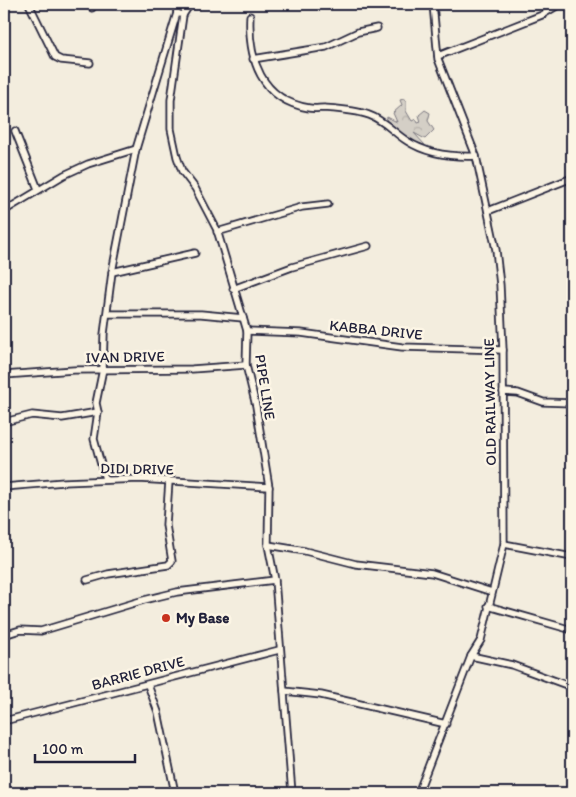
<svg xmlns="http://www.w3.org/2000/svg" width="576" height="797" font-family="Itim,sans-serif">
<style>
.forest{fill:url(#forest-crowns);stroke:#7b7880}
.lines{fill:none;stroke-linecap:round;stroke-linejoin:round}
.street-casing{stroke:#22223b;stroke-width:9}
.street{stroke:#fcf5e5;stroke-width:5.5}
.poi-dot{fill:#c8321e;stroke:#fcf5e5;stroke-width:2}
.labels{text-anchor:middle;stroke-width:5;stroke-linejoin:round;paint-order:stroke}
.street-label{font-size:15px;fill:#22223b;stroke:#fcf5e5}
.poi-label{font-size:15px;font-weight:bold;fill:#22223b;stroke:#fcf5e5;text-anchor:start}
</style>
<defs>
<pattern id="forest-crowns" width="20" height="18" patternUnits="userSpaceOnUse" patternTransform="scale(1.25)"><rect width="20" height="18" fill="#d4cfc6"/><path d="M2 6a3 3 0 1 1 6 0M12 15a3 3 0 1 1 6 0" fill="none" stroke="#b6b1ab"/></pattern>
</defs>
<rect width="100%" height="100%" fill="#f3edde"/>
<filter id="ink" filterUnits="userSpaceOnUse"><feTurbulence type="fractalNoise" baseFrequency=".02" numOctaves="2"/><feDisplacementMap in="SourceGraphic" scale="10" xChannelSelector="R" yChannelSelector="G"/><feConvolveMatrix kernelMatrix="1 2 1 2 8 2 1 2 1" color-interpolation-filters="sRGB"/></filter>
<g filter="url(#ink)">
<!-- forest -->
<path class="forest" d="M 404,99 L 406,100 L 406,111 L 412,121 L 416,119 L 418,123 L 421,122 L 419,115 L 425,110 L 430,113 L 428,121 L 434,130 L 425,139 L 414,133 L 425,145 L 409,141 L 386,121 L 387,117 L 397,122 L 393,113 L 402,105 L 400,100 Z"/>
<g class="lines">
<!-- street casing -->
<g class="street-casing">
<g id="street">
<path d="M 29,4 L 55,57 L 61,60 L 90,63"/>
<path d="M 90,4 L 92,8"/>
<path d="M 176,4 L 177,13 L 183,15 L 171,100 L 171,129 L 177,157 L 182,171 L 195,188 L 217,230 L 247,331 L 246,365 L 256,406 L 269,487 L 268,545 L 275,580 L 292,793"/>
<path d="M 183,15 L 190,4"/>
<path d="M 250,16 C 248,59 261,100 309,108 C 314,109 319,108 324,108 C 338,109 356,110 369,115 C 384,120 394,133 407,141 C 427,154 453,157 476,156"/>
<path d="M 438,56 L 542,15 L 560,4"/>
<path d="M 253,59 L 326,47 L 358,32 L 377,28"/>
<path d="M 15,131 L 38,189"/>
<path d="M 4,211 L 64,175 L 88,164 L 136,149"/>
<path d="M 488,211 L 572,178"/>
<path d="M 217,232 L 302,207 L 328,204"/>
<path d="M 112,272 L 195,253"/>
<path d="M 233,289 L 292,267 L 368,246"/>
<path d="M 108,314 L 201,314 L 243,318"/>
<path d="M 247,331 L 301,333 L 402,347 L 503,350"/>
<path d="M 4,375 L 74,370 L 192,369 L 246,365"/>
<path d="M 503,392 L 518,393 L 543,402 L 572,403"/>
<path d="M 4,422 L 32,415 L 62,418 L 98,412"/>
<path d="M 105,479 L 94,439 L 98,412 L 96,403 L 103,369 L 104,334 L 112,272 L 136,149 L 177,13"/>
<path d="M 4,487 L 64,482 L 139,479 L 269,487"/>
<path d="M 504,544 L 572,557"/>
<path d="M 268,545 L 305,551 L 356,564 L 432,573 L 492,592"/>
<path d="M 87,580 L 108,574 L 168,565 L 172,561 L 166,525 L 169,481"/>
<path d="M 488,606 L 572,630"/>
<path d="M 4,635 L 20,630 L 41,631 L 144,600 L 177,592 L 275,580"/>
<path d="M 471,656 L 512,665 L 572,687"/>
<path d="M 148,685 L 158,712 L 175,793"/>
<path d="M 284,691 L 321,695 L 446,724"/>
<path d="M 4,721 L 279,650"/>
<path d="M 418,793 L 471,656 L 481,640 L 504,544 L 503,350 L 500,285 L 496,250 L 476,156 L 438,59 L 433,4"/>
</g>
</g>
<!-- street -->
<use href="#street" class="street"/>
</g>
</g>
<!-- markers -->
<circle class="poi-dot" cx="166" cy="618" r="5"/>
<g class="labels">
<!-- street labels -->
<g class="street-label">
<text transform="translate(376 330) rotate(6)" y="5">KABBA DRIVE</text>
<text transform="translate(125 357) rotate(-1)" y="5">IVAN DRIVE</text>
<text transform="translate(265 387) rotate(81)" y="5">PIPE LINE</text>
<text transform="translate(490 402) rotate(-91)" y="5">OLD RAILWAY LINE</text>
<text transform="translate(137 469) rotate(1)" y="5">DIDI DRIVE</text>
<text transform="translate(138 673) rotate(-15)" y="5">BARRIE DRIVE</text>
</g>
<!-- poi labels -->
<g class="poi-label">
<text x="176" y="623">My Base</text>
</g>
</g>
<!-- margin -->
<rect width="576" height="797" fill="none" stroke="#fcf5e5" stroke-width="20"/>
<rect x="10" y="10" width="556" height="777" fill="none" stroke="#22223b" stroke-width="2" filter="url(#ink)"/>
<!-- scale -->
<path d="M35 754v8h100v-8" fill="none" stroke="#22223b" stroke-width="2.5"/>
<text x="42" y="754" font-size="15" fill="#22223b" stroke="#fcf5e5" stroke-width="4" paint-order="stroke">100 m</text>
</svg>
